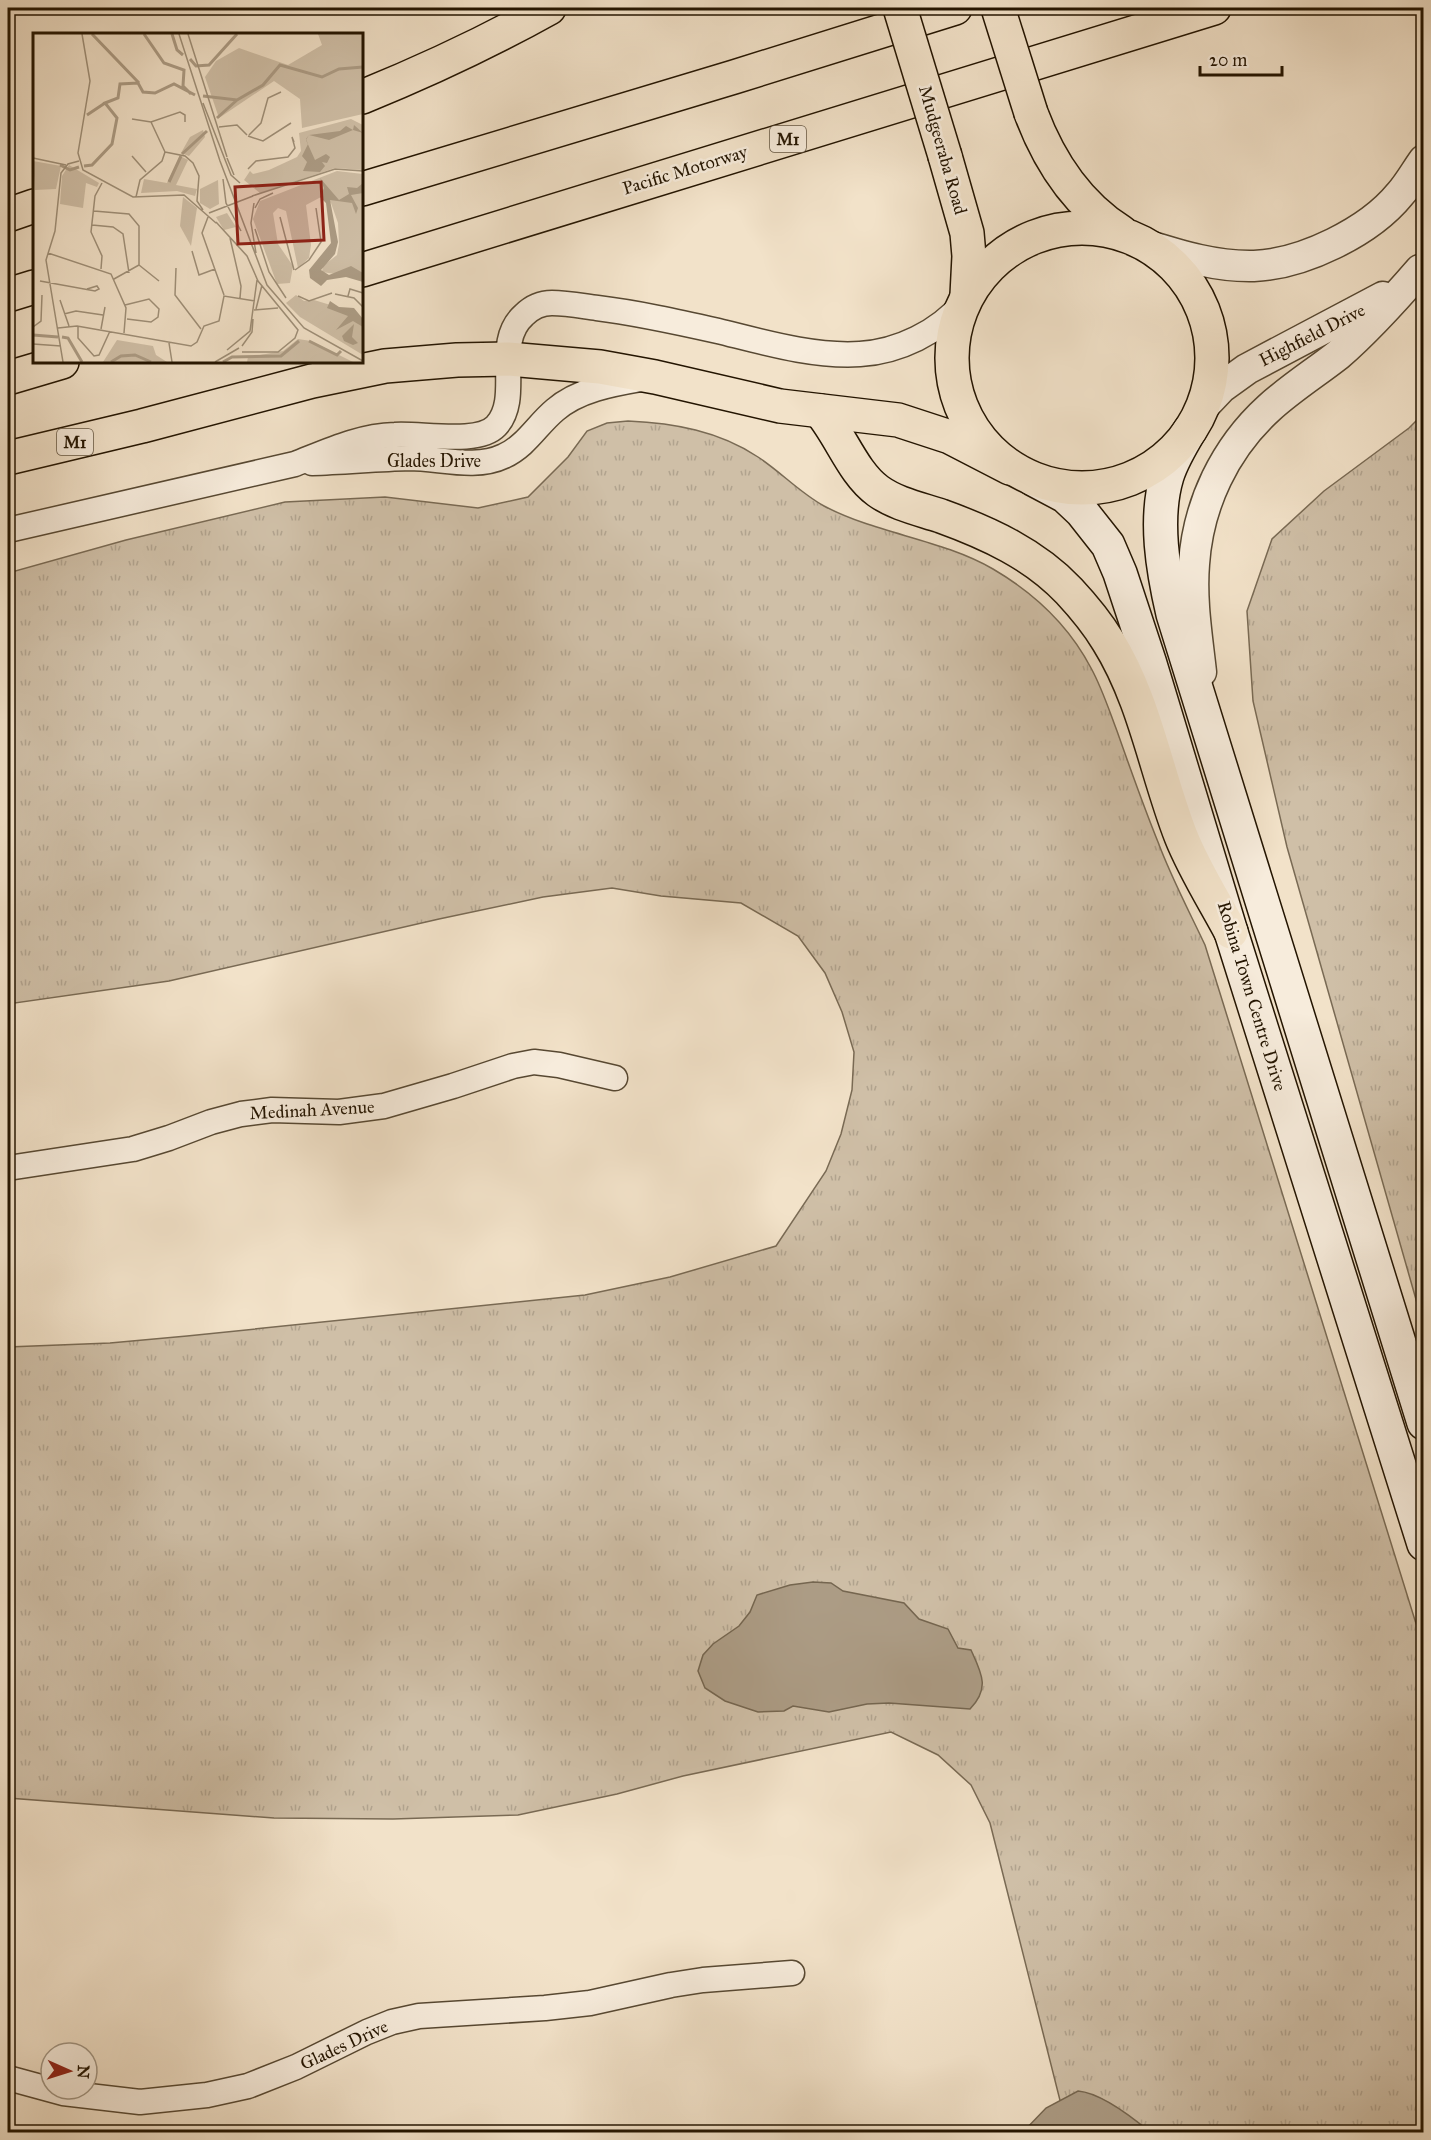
<svg xmlns="http://www.w3.org/2000/svg" width="1431" height="2140" font-family="'IM FELL Great Primer',serif">
<style>
.grass{fill:url(#grass-tufts);stroke:#796a54;stroke-width:1.5}
.water{fill:#ac9c85;stroke:#756650;stroke-width:1.5}
.lines{fill:none;stroke-linecap:round;stroke-linejoin:round}
.minor-casing{stroke:#574832;stroke-width:27}
.tertiary-casing{stroke:#574832;stroke-width:33}
.secondary-casing{stroke:#231400;stroke-width:36}
.primary-casing{stroke:#231400;stroke-width:36}
.motorway-casing{stroke:#231400;stroke-width:36}
.minor{stroke:#f7ecdc;stroke-width:24}
.tertiary{stroke:#f7ecdc;stroke-width:30}
.secondary{stroke:#f7ecdc;stroke-width:33}
.primary{stroke:#f2e2c9;stroke-width:33}
.motorway{stroke:#f2e2c9;stroke-width:33}
.primary-bridge-casing{stroke:#231400;stroke-width:36;stroke-linecap:butt}
.primary-bridge{stroke:#f2e2c9;stroke-width:33}
.labels{text-anchor:middle;stroke-width:5;stroke-linejoin:round;paint-order:stroke}
.shield{fill:#f7ecdc;stroke:#635542;stroke-width:1.5}
.shield-label{font-size:16px;font-weight:bold;fill:#231400}
.street-label{font-size:18px;fill:#231400;stroke:#f7ecdc}
.inset-river{fill:none;stroke:#ac9c85;stroke-width:3}
.inset-road{fill:none;stroke:#9f9079;stroke-width:1.5}
.view{fill:#8f2418;fill-opacity:0.15;stroke:#8f2418;stroke-width:3}
.inset-edge{fill:none;stroke:#231400;stroke-width:3}
</style>
<defs>
<pattern id="grass-tufts" width="24" height="20" patternUnits="userSpaceOnUse" patternTransform="scale(1.5)"><rect width="24" height="20" fill="#cfbfa7"/><path d="M3 7l-1-3M5 7V3M7 7l1-3M15 17l-1-3M17 17v-4M19 17l1-3" fill="none" stroke="#b1a38e"/></pattern>
</defs>
<rect width="100%" height="100%" fill="#f2e2c9"/>
<filter id="stains"><feTurbulence type="fractalNoise" baseFrequency=".00333" numOctaves="4"/><feColorMatrix values="0 0 0 0 .2 0 0 0 0 .09 0 0 0 0 .02 0 0 0 .5 -.17"/></filter>
<radialGradient id="worn" r=".72"><stop offset=".6" stop-color="#630" stop-opacity="0"/><stop offset="1" stop-color="#630" stop-opacity=".3"/></radialGradient>
<!-- grass -->
<g class="grass">
<path d="M 1423,414 L 1423,1324 L 1287,847 L 1253,701 L 1247,611 L 1272,539 L 1324,491 L 1409,428 Z"/>
<path d="M 628,421 C 674,423 719,431 758,457 C 781,472 800,493 824,506 C 877,534 941,539 993,569 C 1034,593 1069,626 1091,668 C 1102,688 1109,710 1117,731 C 1130,768 1143,805 1158,842 C 1171,877 1189,911 1205,945 L 1423,1646 L 1423,2132 L 1064,2132 L 1067,2128 L 990,1823 L 971,1785 L 938,1755 L 891,1732 L 683,1776 L 617,1794 L 518,1815 L 393,1819 L 274,1818 L 8,1798 L 8,1347 L 110,1343 L 187,1336 L 585,1295 L 670,1277 L 776,1246 L 826,1171 L 841,1134 L 852,1090 L 854,1052 L 842,1012 L 825,973 L 798,936 L 741,903 L 661,896 L 612,888 L 543,897 L 439,919 L 169,981 L 8,1004 L 8,573 L 126,540 L 285,502 L 385,497 L 478,508 L 528,497 L 568,457 L 587,431 L 607,423 Z"/>
</g>
<!-- water -->
<g class="water">
<path d="M 813,1582 L 831,1583 L 843,1591 L 904,1603 L 919,1619 L 948,1629 L 958,1648 L 971,1650 C 982,1674 990,1688 970,1709 L 889,1703 L 867,1704 L 829,1712 L 793,1706 L 784,1711 L 758,1712 L 725,1701 L 705,1688 L 698,1671 L 703,1655 L 713,1644 L 739,1626 L 750,1612 L 757,1595 L 790,1585 Z"/>
<path d="M 1078,2091 C 1101,2093 1132,2117 1150,2132 L 1023,2132 L 1046,2108 Z"/>
</g>
<g class="lines">
<!-- minor casing -->
<g class="minor-casing">
<g id="minor">
<path d="M 312,463 C 344,462 376,459 409,458 C 440,458 475,470 504,456 C 526,446 537,425 555,410 C 578,390 612,384 641,379"/>
<path d="M 8,530 L 295,464 C 328,451 359,436 395,435 C 421,433 478,445 496,426 C 523,397 492,343 524,315 C 532,307 541,303 552,303 C 567,303 582,306 597,308 C 638,313 678,322 718,331 C 763,342 813,357 860,354 C 898,352 939,332 963,303"/>
<path d="M 8,1168 L 133,1149 L 169,1138 L 211,1122 L 241,1114 L 272,1110 L 339,1112 L 384,1106 L 453,1086 L 513,1066 L 534,1062 L 559,1065 L 615,1078"/>
<path d="M 8,2078 L 63,2093 L 140,2102 L 207,2095 L 248,2086 L 296,2067 L 367,2032 L 392,2022 L 419,2016 L 545,2008 L 590,2003 L 671,1985 L 703,1980 L 792,1973"/>
</g>
</g>
<!-- tertiary casing -->
<g class="tertiary-casing">
<g id="tertiary">
<path d="M 1146,245 C 1181,256 1217,267 1254,266 C 1303,264 1369,232 1400,194 C 1409,184 1416,171 1424,160"/>
<path d="M 1203,407 L 1222,387 L 1247,369 L 1383,297"/>
<path d="M 1201,672 C 1197,636 1191,600 1194,564 C 1198,504 1225,448 1269,408 C 1291,388 1315,373 1338,355 C 1368,329 1394,300 1420,270"/>
</g>
</g>
<!-- secondary casing -->
<g class="secondary-casing">
<g id="secondary">
<path d="M 1190,430 C 1181,445 1172,460 1167,476 C 1154,519 1163,571 1173,614 L 1424,1423"/>
<path d="M 1033,479 L 1065,496 L 1082,512 L 1108,545 L 1120,573 L 1150,664 L 1231,932 L 1424,1544"/>
</g>
</g>
<!-- primary casing -->
<g class="primary-casing">
<g id="primary">
<path d="M 1031,113 C 1049,161 1077,204 1121,232"/>
<path d="M 945,156 L 967,233 L 969,256 L 967,295"/>
<circle cx="1082" cy="358" r="130"/>
</g>
</g>
<!-- motorway casing -->
<g class="motorway-casing">
<g id="motorway">
<path d="M 362,97 C 426,71 488,42 549,8"/>
<path d="M 362,189 L 734,77 L 955,8"/>
<path d="M 8,215 L 34,206"/>
<path d="M 362,270 L 1214,8"/>
<path d="M 8,295 L 34,287"/>
<path d="M 8,378 L 62,362"/>
<path d="M 820,411 C 841,436 853,473 878,491 C 896,504 920,509 941,516 C 988,533 1034,554 1069,591 C 1083,606 1097,623 1108,641 C 1145,700 1156,772 1181,836 C 1194,869 1214,900 1231,932"/>
<path d="M 8,458 L 142,426 L 312,381 L 385,366 L 457,360 L 508,359 L 600,367 L 655,377 L 780,406 L 898,420 L 950,437 L 1010,468"/>
</g>
</g>
<!-- minor -->
<use href="#minor" class="minor"/>
<!-- tertiary -->
<use href="#tertiary" class="tertiary"/>
<!-- secondary -->
<use href="#secondary" class="secondary"/>
<!-- primary -->
<use href="#primary" class="primary"/>
<!-- motorway -->
<use href="#motorway" class="motorway"/>
<!-- primary-bridge casing -->
<g class="primary-bridge-casing">
<g id="primary-bridge">
<path d="M 900,8 L 945,156"/>
<path d="M 998,8 L 1031,113"/>
</g>
</g>
<!-- primary-bridge -->
<use href="#primary-bridge" class="primary-bridge"/>
</g>
<g class="labels">
<!-- shield labels -->
<g class="shield">
<rect x="770" y="126" width="36" height="26" rx="4.5"/>
<rect x="57" y="429" width="36" height="26" rx="4.5"/>
</g>
<g class="shield-label">
<text x="788" y="145">M1</text>
<text x="75" y="448">M1</text>
</g>
<!-- street labels -->
<g class="street-label">
<text transform="translate(943 150) rotate(74)" y="6">Mudgeeraba Road</text>
<text transform="translate(685 170) rotate(-17)" y="6">Pacific Motorway</text>
<text transform="translate(1312 335) rotate(-27)" y="6">Highfield Drive</text>
<text x="434" y="467">Glades Drive</text>
<text transform="translate(1252 996) rotate(73)" y="6">Robina Town Centre Drive</text>
<text transform="translate(312 1110) rotate(-3)" y="6">Medinah Avenue</text>
<text transform="translate(344 2045) rotate(-25)" y="6">Glades Drive</text>
</g>
</g>
<!-- overview -->
<g transform="translate(33 33)">
<rect width="330" height="330" fill="#f2e2c9"/>
<path d="M 318,86 L 330,92 L 330,137 L 302,135 L 227,160 L 211,147 L 217,138 L 220,141 L 236,137 L 264,124 L 268,118 L 266,100 ZM 304,138 L 330,141 L 330,245 L 289,239 L 290,233 L 304,222 L 306,211 L 305,190 L 298,170 L 288,164 L 273,172 L 278,212 L 276,225 L 265,235 L 253,178 L 245,175 L 240,180 L 245,211 L 260,233 L 257,250 L 244,251 L 220,186 L 227,168 ZM 263,262 L 271,268 L 281,267 L 314,277 L 330,289 L 330,322 L 267,284 L 253,270 ZM 265,306 L 278,308 L 320,329 L 214,329 L 215,324 L 250,318 Z" fill="#cfbfa7"/>
<path d="M 285,1 L 330,1 L 330,81 L 269,95 L 267,66 L 241,48 L 186,85 L 172,44 L 183,28 L 206,15 L 255,32 L 289,12 ZM 281,318 L 305,329 L 254,329 L 266,323 Z" fill="#cfbfa7"/>
<path d="M 150,164 L 164,175 L 158,213 L 147,193 Z" fill="#cfbfa7"/>
<path d="M 170,97 L 172,104 L 156,123 L 148,120 L 157,104 ZM 147,123 L 155,127 L 143,152 L 164,156 L 162,163 L 144,158 L 108,160 L 111,146 L 134,150 ZM 0,128 L 28,133 L 23,156 L 2,157 ZM 36,132 L 66,150 L 64,154 L 53,150 L 50,175 L 27,171 L 29,143 ZM 185,147 L 186,171 L 177,176 L 167,170 L 167,156 ZM 194,180 L 203,194 L 191,197 L 183,184 ZM 84,307 L 120,313 L 123,322 L 134,329 L 70,329 Z" fill="#cfbfa7"/>
<path d="M 321,92 L 330,100 L 320,97 L 296,107 L 276,102 L 273,107 L 282,127 L 293,121 L 297,124 L 294,130 L 289,129 L 292,133 L 287,139 L 270,138 L 274,129 L 269,123 L 275,111 L 273,106 L 276,102 L 307,98 L 313,93 L 320,97 ZM 287,145 L 306,167 L 316,161 L 314,154 L 324,155 L 330,150 L 330,160 L 318,162 L 325,175 L 323,181 L 319,170 L 297,167 L 305,209 L 302,221 L 288,237 L 296,242 L 318,233 L 330,240 L 330,249 L 313,244 L 294,247 L 288,253 L 277,245 L 276,237 L 298,210 L 293,170 L 287,164 L 291,155 ZM 297,268 L 306,274 L 321,275 L 330,286 L 330,294 L 320,288 L 303,297 L 315,283 L 294,275 ZM 321,291 L 319,304 L 325,310 L 320,312 L 311,308 L 309,303 Z" fill="#ac9c85"/>
<path class="inset-river" d="M 59,1 L 106,50M 111,1 L 131,30 L 151,37 L 150,53 L 158,61M 139,1 L 144,17 L 150,22M 157,26 L 163,33 L 176,32 L 204,1M 170,63 L 204,67 L 230,52 L 247,32 L 289,44 L 306,36 L 330,34M 54,82 L 72,70M 184,85 L 204,67M 149,121 L 174,98M 27,132 L 37,137 L 46,134M 51,133 L 59,132 L 79,111 L 84,85 L 72,70 L 85,65 L 87,51 L 105,50 L 110,59 L 122,60 L 141,51 L 162,62M 136,149 L 148,123M 0,302 L 25,304M 29,304 L 35,305 L 49,329M 276,308 L 304,322 L 308,318M 78,329 L 88,323 L 102,322 L 118,329M 190,329 L 199,324 L 248,323 L 266,308"/>
<path class="inset-road" d="M 49,1 L 57,48 L 45,120 L 50,137 L 100,164 L 151,162 L 183,190M 146,1 L 187,128 L 234,252 L 271,295 L 330,328M 155,1 L 194,124M 170,70 L 198,142 L 207,150M 99,86 L 118,89 L 147,79 L 152,82 L 152,89M 186,94 L 204,92 L 214,102M 216,102 L 228,90 L 235,65 L 248,59M 215,103 L 230,108 L 258,90M 132,119 L 152,123 L 160,130 L 166,143 L 164,168 L 170,177M 99,123 L 113,139M 0,125 L 33,132M 194,125 L 201,142M 215,136 L 223,128 L 255,124 L 262,115 L 259,104 L 261,109M 190,146 L 193,170 L 208,198M 219,163 L 302,136 L 330,138M 103,164 L 107,147 L 129,128 L 132,119 L 118,89M 221,170 L 218,190 L 223,220M 222,175 L 227,166 L 240,160M 61,178 L 96,181 L 106,193 L 106,232 L 81,246M 176,180 L 220,163M 175,184 L 169,200 L 191,262M 247,184 L 261,237M 183,189 L 214,223 L 225,248 L 265,297 L 262,305 L 245,319 L 209,319M 59,192 L 80,194 L 90,201 L 96,240M 222,196 L 236,239 L 253,265M 197,205 L 208,253 L 207,265M 159,218 L 166,242 L 182,236M 15,220 L 78,241 L 93,275 L 91,300M 106,232 L 126,248M 143,235 L 142,262 L 168,296M 68,236 L 69,223 L 58,199 L 62,163 L 69,150M 262,237 L 276,227 L 288,209 L 283,175M 7,248 L 62,258 L 66,256 L 64,253 L 54,256M 302,261 L 321,265 L 330,274M 265,263 L 276,268 L 299,260M 315,263 L 317,256 L 330,260M 27,267 L 36,293M 92,272 L 116,266 L 126,276 L 125,284 L 118,289 L 94,286M 223,276 L 229,252M 221,277 L 245,275M 31,281 L 43,278 L 70,282M 45,293 L 45,305 L 61,323 L 66,322 L 77,298M 0,294 L 8,288 L 9,262M 25,295 L 44,293 L 158,313 L 164,309 L 171,293 L 186,288 L 191,263 L 222,268M 68,296 L 72,274M 136,310 L 139,329M 0,311 L 28,313M 209,313 L 219,299 L 220,286M 194,317 L 217,298 L 224,247M 30,329 L 13,227 L 22,198 L 28,140 L 35,131 L 46,128M 182,329 L 206,315"/>
<path class="view" d="M 288,149 L 291,207 L 205,211 L 202,154 Z"/>
<rect width="330" height="330" class="inset-edge"/>
</g>
<!-- margin -->
<rect width="1431" height="2140" fill="none" stroke="#f2e2c9" stroke-width="30"/>
<rect x="9" y="9" width="1413" height="2122" fill="none" stroke="#231400" stroke-width="3"/>
<rect x="15" y="15" width="1401" height="2110" fill="none" stroke="#231400" stroke-width="1.5"/>
<!-- north arrow -->
<g transform="translate(69 2071) rotate(93)"><circle r="28" fill="#f7ecdc" stroke="#a29684" stroke-width="1.5"/>
<path d="M0-4.5L10 22L0 15L-10 22Z" fill="#8f2418"/>
<text y="-9" font-size="16" font-weight="bold" text-anchor="middle" fill="#231400">N</text>
</g>
<!-- scale -->
<path d="M1200 66v9h82v-9" fill="none" stroke="#231400" stroke-width="3"/>
<text x="1209" y="66" font-size="18" fill="#231400" stroke="#f7ecdc" stroke-width="4.5" paint-order="stroke">20 m</text>
<rect width="100%" height="100%" filter="url(#stains)"/>
<rect width="100%" height="100%" fill="url(#worn)"/>
</svg>
